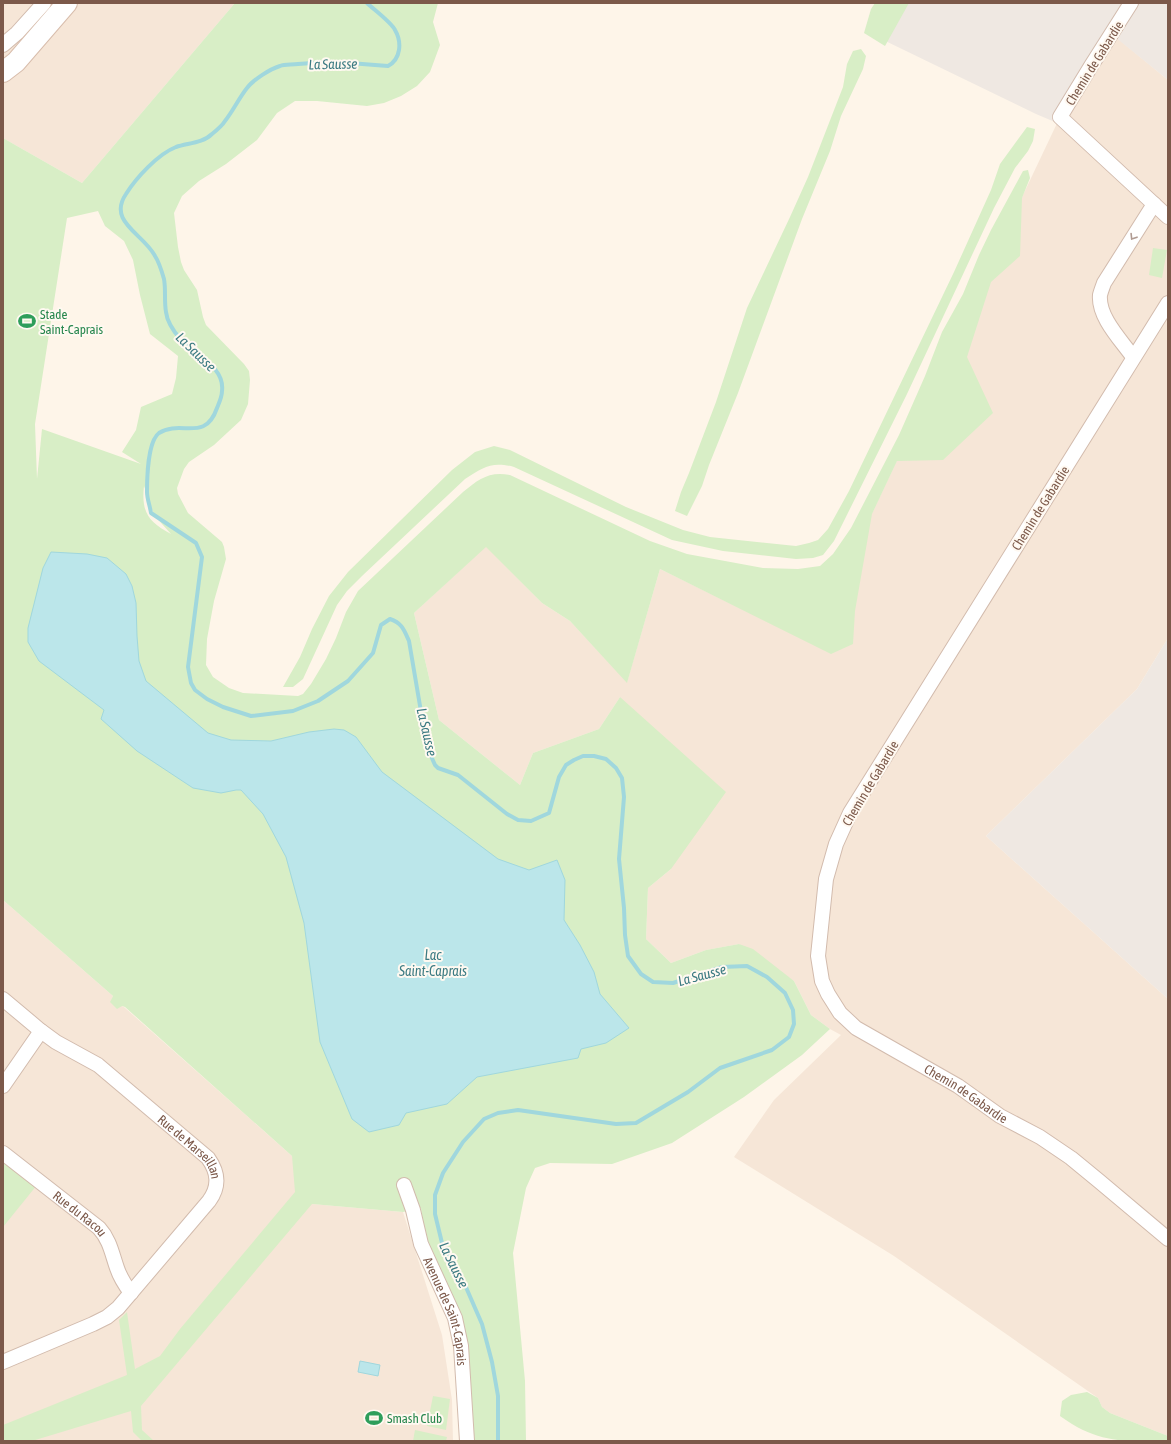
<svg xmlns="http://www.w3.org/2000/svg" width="1171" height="1444" font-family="'Asap Condensed',sans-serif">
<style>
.residential{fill:#f6e6d7}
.industrial{fill:#efe8e2}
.green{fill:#d8eec6;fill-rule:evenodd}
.water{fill:#bbe6ea;stroke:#a0d7dd}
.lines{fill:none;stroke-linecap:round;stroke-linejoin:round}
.stream{stroke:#a0d7dd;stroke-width:4}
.street-casing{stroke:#d2bbad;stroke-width:16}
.secondary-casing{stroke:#d8bdac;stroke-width:22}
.street{stroke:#fff;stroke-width:14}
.secondary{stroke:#fff;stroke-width:20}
.oneway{stroke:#b09b92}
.labels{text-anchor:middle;stroke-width:4;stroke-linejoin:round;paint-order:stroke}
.street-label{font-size:13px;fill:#7c594a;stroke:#fff9f1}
.leisure-label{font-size:13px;fill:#27864d;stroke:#fff9f1;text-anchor:start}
.water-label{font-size:14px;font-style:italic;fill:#3b7a82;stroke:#fff9f1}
</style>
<rect width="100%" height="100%" fill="#fef5e9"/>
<!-- residential -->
<g class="residential">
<path d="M 3,3 L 235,3 L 82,183 L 3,138 Z"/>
<path d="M 1111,33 L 1168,80 L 1168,638 L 1137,689 L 986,836 L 1168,999 L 1168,1436 L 1110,1413 L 1102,1407 L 1098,1398 L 894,1256 L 734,1157 L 774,1100 L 841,1035 L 830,1029 L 811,1015 L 794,981 L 739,944 L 706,950 L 671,963 L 646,939 L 648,888 L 671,869 L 620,697 L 599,729 L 533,753 L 520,785 L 439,720 L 414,613 L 486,546 L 542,603 L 570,621 L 627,682 L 660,569 L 831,653 L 836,589 L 1060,117 Z"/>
<path d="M 3,900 L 113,996 L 111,1001 L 124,1007 L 292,1156 L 312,1204 L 403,1212 L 442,1335 L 452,1400 L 453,1441 L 3,1441 Z"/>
</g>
<!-- industrial -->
<g class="industrial">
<path d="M 890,3 L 1168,3 L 1168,80 L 1115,37 L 1062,125 L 1036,114 L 871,34 Z"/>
<path d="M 1168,638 L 1168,999 L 986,836 L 1137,689 Z"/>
</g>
<!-- green -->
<g class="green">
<path d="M 235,3 L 438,3 L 433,22 L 440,45 L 430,72 L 417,86 L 401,96 L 384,103 L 367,106 L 317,101 L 295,101 L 277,113 L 257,140 L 226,164 L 199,181 L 182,196 L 174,213 L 178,247 L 181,262 L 184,270 L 197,290 L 203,317 L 206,325 L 244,364 L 249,371 L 250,380 L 248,404 L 241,420 L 214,445 L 189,462 L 184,469 L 177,488 L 178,494 L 188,513 L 222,542 L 224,547 L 226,559 L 214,601 L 207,639 L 206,665 L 213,677 L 229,688 L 243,693 L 298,696 L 303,694 L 311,684 L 326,659 L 336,638 L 346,612 L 358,591 L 463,492 C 479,479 489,471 510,475 L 650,541 L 687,554 L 763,568 L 798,569 L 820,566 L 833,554 L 851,528 L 899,435 L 925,376 L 942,332 L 963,294 L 979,255 L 991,230 L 1023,171 L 1028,170 L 1030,178 L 1022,198 L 1020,256 L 991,282 L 967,357 L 993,413 L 943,460 L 897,461 L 872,514 L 855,611 L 853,644 L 831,654 L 660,569 L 627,683 L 570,621 L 542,603 L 486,547 L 414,613 L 439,720 L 520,785 L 533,753 L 599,729 L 620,697 L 726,792 L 671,869 L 648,888 L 646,939 L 671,963 L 706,950 L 739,944 L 753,949 L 794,981 L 811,1015 L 830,1029 L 802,1055 L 744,1097 L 672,1143 L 612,1164 L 550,1163 L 535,1168 L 526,1188 L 513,1253 L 525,1381 L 526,1441 L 471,1441 L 462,1334 L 423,1232 L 421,1208 L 403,1212 L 312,1204 L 141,1406 L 142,1430 L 154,1441 L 142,1441 L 133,1432 L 131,1411 L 32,1441 L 3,1441 L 3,1425 L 127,1375 L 119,1320 L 127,1312 L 135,1369 L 160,1356 L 180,1329 L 295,1192 L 292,1156 L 125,1007 L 122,1006 L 117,1009 L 110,1002 L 113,996 L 3,900 L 3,138 L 82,183 ZM 98,211 L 105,226 L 124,241 L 133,260 L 140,295 L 150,334 L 178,356 L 176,378 L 172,394 L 141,407 L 136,430 L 122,452 L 141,464 L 42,429 L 37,479 L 35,424 L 67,218 ZM 144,486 L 154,515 L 171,534 C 149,522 141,513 144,486 Z"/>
<path d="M 875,3 L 909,3 L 885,46 L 864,33 L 871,9 Z"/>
<path d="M 861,49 L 866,56 L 863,69 L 841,116 L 830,151 L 802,219 L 738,393 L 709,465 L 702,486 L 687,516 L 675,511 L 681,492 L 689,473 L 716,402 L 747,308 L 790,217 L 808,177 L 843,87 L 847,64 L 853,51 Z"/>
<path d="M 1027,127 L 1035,129 L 1033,141 L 1028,151 L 1015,168 L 994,208 L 907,394 L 834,541 L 823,555 L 813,558 L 796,559 L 723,551 L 672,540 L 514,467 C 492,461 483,467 465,479 L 362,576 L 347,591 L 337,605 L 303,679 L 293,687 L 283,687 L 300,657 L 312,629 L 329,596 L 348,572 L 452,470 L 475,452 L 494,446 L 510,450 L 626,507 L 683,530 L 710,537 L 796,546 L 809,543 L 818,540 L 828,529 L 849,491 L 954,272 L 991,190 L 1000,164 Z"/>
<path d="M 1153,248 L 1167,250 L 1162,278 L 1149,275 Z"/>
<path d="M 3,1158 L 37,1185 L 3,1227 Z"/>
<path d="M 1087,1392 L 1098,1398 L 1102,1407 L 1110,1413 L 1168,1436 L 1168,1441 C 1122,1441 1099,1444 1060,1416 L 1062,1401 L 1071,1395 Z"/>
<path d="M 433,1396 L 450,1399 L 446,1430 L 427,1426 Z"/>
<path d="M 415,1430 L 447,1437 L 446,1441 L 413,1441 Z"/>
</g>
<!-- water -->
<g class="water">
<path d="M 51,552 L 87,554 L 107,558 L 126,574 L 132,586 L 136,603 L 137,636 L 139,661 L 146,681 L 208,733 L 231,740 L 271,741 L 309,732 L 334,729 L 344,730 L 356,737 L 382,772 L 498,859 L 529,870 L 557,860 L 565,880 L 564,920 L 580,945 L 594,972 L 600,994 L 629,1028 L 606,1043 L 581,1049 L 578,1058 L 477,1077 L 447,1104 L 406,1113 L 399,1125 L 369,1132 L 352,1119 L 320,1042 L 304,923 L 286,857 L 263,814 L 241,790 L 236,790 L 221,793 L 193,788 L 137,751 L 101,719 L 104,710 L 39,661 L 28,642 L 28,628 L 43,568 Z"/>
<path d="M 360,1361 L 380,1365 L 378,1376 L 358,1372 Z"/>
</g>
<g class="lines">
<!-- stream -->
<path class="stream" d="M 367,3 C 373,9 391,22 395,30 C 402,42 401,59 388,66 C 358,63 328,61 298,64 C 292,65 285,64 280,66 C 270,69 253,80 247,88 C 239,98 233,111 225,121 C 222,126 217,130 212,134 C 203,143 188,143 176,147 C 158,154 136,178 126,194 C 107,222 144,234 155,256 C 159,262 162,272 164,279 C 166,290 164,301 166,312 C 167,322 175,333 181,340 C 195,356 225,366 222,391 C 222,397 219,403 217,408 C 205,443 181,419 159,433 C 148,441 147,478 147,492 C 147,499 150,506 151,513 L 196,543 L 202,557 L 188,667 L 191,683 L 195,690 L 207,699 L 223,707 L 251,716 L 293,711 L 318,701 L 348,681 L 373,653 L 381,625 L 390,619 C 402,623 404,630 409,641 L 427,747 L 435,765 L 438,768 L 458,775 L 507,814 L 518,820 L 531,821 L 549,813 L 559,777 L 566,765 L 574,760 L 583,756 L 594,756 L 606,759 L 616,768 L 622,778 L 624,797 L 619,859 L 624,908 L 625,935 L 628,956 L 641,974 L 653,982 L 673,983 L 722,967 L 747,966 L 767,977 L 785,993 L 793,1010 L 794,1024 L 789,1037 L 772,1050 L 720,1068 L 688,1092 L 636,1123 L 616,1124 L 518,1110 L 498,1113 L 484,1119 L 463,1142 L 443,1173 L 435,1195 L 435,1214 L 442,1243 L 465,1285 L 482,1324 L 492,1362 L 498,1396 L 498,1441"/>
<!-- street casing -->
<g class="street-casing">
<g id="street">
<path d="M 1131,3 L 1091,66 L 1060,117 L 1168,217"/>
<path d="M 3,45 L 17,33 L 44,3"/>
<path id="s1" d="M 1168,303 L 850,813 L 836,844 L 826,879 L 818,956 L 822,981 L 828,994 L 840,1013 L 856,1028 L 958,1086 L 1000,1116 L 1040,1137 L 1071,1158 L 1099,1181 L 1168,1239"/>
<path d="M 1133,357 C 1121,340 1098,317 1100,295 C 1101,291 1103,286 1104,283 L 1154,204"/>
<path id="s2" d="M 3,999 L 41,1031 L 56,1042 L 98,1065 L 208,1158 C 218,1172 220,1186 209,1201 L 118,1308 L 107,1317 L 93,1324 L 3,1362"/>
<path d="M 3,1086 L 41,1031"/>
<path id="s3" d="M 3,1153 L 99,1228 C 110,1240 112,1254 117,1268 C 120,1277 125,1285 131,1293"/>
<path id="s4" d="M 404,1185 L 413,1210 L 421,1244 L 455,1318 L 461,1346 L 467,1441"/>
</g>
</g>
<!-- secondary casing -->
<g class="secondary-casing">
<path id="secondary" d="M 3,72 L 16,62 L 67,3"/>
</g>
<!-- street -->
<use href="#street" class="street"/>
<!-- secondary -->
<use href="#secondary" class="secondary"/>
</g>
<!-- one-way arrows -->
<defs><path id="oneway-chevron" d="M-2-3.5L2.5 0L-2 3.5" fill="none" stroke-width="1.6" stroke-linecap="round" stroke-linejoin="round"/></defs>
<use class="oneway" href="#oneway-chevron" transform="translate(1133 237) rotate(122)"/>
<!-- icons -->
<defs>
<g id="stadium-bare" transform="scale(1.38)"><path d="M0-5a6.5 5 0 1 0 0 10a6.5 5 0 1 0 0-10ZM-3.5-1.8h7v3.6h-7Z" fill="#2e9e5b" stroke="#fff9f1" stroke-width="2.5" paint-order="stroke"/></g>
</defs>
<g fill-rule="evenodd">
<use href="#stadium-bare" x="27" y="321"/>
<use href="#stadium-bare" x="374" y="1418"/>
</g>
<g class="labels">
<!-- street labels -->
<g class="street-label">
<text transform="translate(1094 63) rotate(-58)" y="5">Chemin de Gabardie</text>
<text transform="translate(1040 508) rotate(-58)" y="5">Chemin de Gabardie</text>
<text transform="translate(870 783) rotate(-59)" y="5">Chemin de Gabardie</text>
<text dy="5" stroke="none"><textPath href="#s1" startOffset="961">Chemin de Gabardie</textPath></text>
<text dy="5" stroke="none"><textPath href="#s2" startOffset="240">Rue de Marseillan</textPath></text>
<text dy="5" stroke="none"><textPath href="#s3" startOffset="98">Rue du Racou</textPath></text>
<text dy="5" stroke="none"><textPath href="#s4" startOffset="134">Avenue de Saint-Caprais</textPath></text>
</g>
<!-- leisure labels -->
<g class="leisure-label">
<text x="40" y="319">Stade<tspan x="40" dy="15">Saint-Caprais</tspan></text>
<text x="387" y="1423">Smash Club</text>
</g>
<!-- water labels -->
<g class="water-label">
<text transform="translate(333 64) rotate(-1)" y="5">La Sausse</text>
<text transform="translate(196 352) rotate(44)" y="5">La Sausse</text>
<text transform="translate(427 732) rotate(77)" y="5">La Sausse</text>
<text x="433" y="960">Lac<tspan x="433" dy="16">Saint-Caprais</tspan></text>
<text transform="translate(702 975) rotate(-15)" y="5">La Sausse</text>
<text transform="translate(454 1265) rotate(64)" y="5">La Sausse</text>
</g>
</g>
<!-- border -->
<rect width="1171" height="1444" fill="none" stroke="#7c594a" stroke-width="8"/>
</svg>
